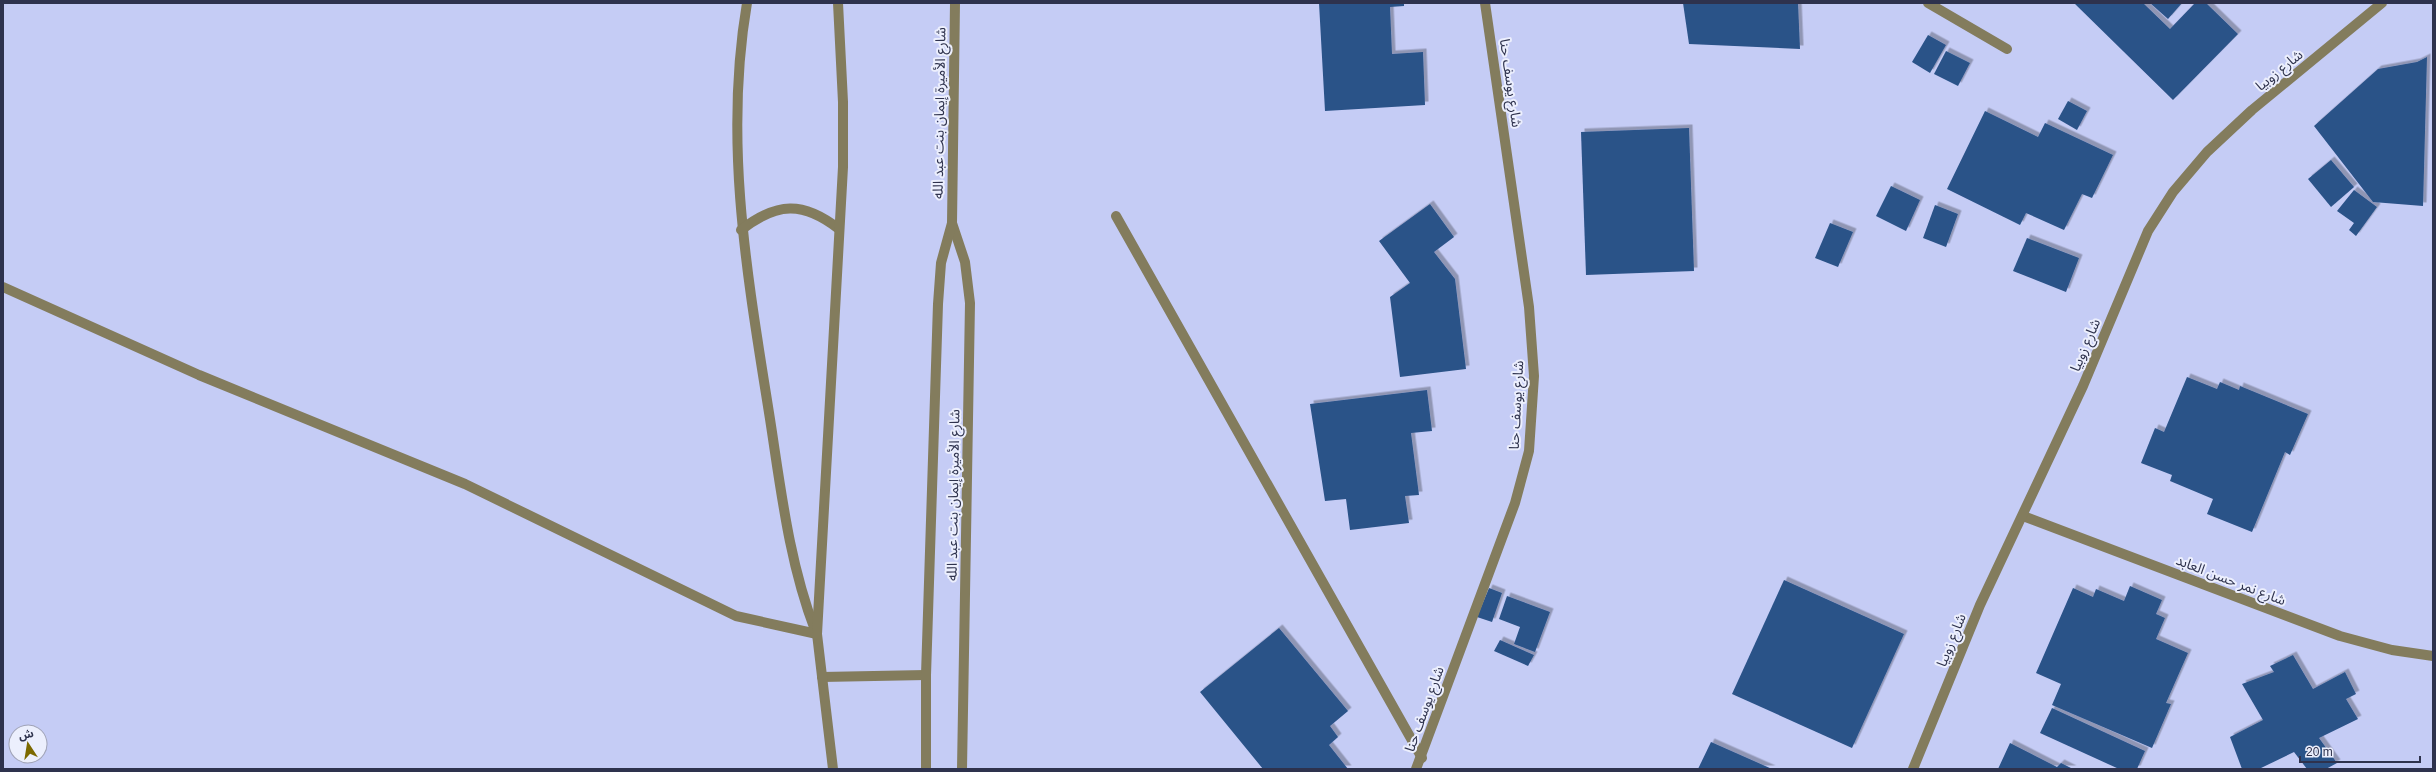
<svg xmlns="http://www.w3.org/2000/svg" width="2436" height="772" font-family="Arial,'Noto Sans Arabic',sans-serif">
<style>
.building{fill:#2a5288;filter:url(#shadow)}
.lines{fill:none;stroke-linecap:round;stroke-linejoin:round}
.minor{stroke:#837c5d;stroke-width:10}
.labels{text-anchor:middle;stroke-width:4;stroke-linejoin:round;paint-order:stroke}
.street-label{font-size:14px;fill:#2e324d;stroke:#eceffd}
</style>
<defs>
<filter id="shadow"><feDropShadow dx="3.5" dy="-3.5" stdDeviation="0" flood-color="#0004"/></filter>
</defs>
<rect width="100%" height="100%" fill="#c5ccf5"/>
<!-- building -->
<g class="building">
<path d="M 1319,3 L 1404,3 L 1404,6 L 1390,7 L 1392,54 L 1423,52 L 1425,105 L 1325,111 Z"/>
<path d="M 1683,3 L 1798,3 L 1800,49 L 1689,44 Z"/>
<path d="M 2074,3 L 2143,3 L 2170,29 L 2195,3 L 2206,3 L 2238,34 L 2173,100 Z"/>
<path d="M 2150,3 L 2182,3 L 2168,19 Z"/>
<path d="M 1928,35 L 1946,45 L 1930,73 L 1912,62 Z"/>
<path d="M 1946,51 L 1970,63 L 1958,86 L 1934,74 Z"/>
<path d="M 2427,57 L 2423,206 L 2373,202 L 2314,126 L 2378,69 L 2417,62 Z"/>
<path d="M 2068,101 L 2087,111 L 2077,130 L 2058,119 Z"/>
<path d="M 1985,111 L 2038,137 L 2045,123 L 2113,155 L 2092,198 L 2082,194 L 2064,230 L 2026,213 L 2020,225 L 1947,189 Z"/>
<path d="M 1689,128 L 1694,271 L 1586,275 L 1581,132 Z"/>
<path d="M 2331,160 L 2354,187 L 2331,207 L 2308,179 Z"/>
<path d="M 1891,186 L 1920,200 L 1906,231 L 1876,216 Z"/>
<path d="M 2354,190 L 2377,207 L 2356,236 L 2349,230 L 2354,223 L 2337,211 Z"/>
<path d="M 1430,204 L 1454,237 L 1434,252 L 1455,279 L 1466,369 L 1400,377 L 1390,297 L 1410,283 L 1379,241 Z"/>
<path d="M 1935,205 L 1958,214 L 1946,247 L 1923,238 Z"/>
<path d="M 1830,223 L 1853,232 L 1838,267 L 1815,258 Z"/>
<path d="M 2027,238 L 2079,258 L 2066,292 L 2013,271 Z"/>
<path d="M 2187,377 L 2217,389 L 2220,382 L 2239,390 L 2240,386 L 2308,414 L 2290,455 L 2285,452 L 2252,532 L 2207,514 L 2213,499 L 2170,481 L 2172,475 L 2141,463 L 2155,428 L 2164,432 Z"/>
<path d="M 1427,390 L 1432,431 L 1411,433 L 1419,495 L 1405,496 L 1409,523 L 1350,530 L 1346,499 L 1325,501 L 1310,404 Z"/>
<path d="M 1784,580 L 1904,634 L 1852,748 L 1732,694 Z"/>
<path d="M 2130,586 L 2162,600 L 2156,614 L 2165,618 L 2156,639 L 2188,653 L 2166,703 L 2171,704 L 2152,748 L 2052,705 L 2061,684 L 2036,673 L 2073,588 L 2093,597 L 2096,589 L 2124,601 Z"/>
<path d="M 1489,588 L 1502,593 L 1492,622 L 1477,617 Z"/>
<path d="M 1507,596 L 1550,612 L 1535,652 L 1514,644 L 1520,627 L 1499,619 Z"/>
<path d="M 1279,628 L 1348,711 L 1330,726 L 1338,737 L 1329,745 L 1348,769 L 1263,769 L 1200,692 Z"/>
<path d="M 1500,640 L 1534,655 L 1528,666 L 1494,651 Z"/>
<path d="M 2293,655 L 2313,689 L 2345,672 L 2356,694 L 2346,699 L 2358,719 L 2319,738 L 2337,763 L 2326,769 L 2307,769 L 2294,752 L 2259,769 L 2242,769 L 2230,737 L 2263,720 L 2242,684 L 2274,672 L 2270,666 Z"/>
<path d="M 2052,708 L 2145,751 L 2137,769 L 2119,769 L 2040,733 Z"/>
<path d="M 1711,742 L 1772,769 L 1698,769 Z"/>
<path d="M 2010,743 L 2057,767 L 2061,763 L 2073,769 L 1998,769 Z"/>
</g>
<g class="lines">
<!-- minor -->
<g class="minor">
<path d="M 747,3 C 723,143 748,280 770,419 C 781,490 789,562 815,630"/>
<path d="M 1928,3 L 2007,49"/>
<path d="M 1116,216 L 1422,758"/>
<path d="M 952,223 L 965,262 L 970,303 L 962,769"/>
<path d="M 741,230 C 777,202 803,201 839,229"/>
<path d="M 3,287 L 199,375 L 465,484 L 736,616 L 817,634"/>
<path d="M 2023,516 L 2340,636 L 2392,650 L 2433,656"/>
<path d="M 822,677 L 926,675"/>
<path d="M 833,769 L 817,634 L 843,167 L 843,102 L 838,3"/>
<path d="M 926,769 L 926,675 L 938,304 L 941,263 L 952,223 L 955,3"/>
<path d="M 1416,769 L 1515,503 L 1529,451 L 1534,376 L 1529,307 L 1485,3"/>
<path d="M 1913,769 L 1980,605 L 2083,386 L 2148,231 L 2173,192 L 2207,152 L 2252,110 L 2382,3"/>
</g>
</g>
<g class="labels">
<!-- street labels -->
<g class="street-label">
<text transform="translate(2279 70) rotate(-39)" y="5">شارع زوبيا</text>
<text transform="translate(1511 83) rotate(82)" y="5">شارع يوسف حنا</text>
<text transform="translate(939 113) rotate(-89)" y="5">شارع الأميرة إيمان بنت عبد الله</text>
<text transform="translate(2085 345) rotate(-67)" y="5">شارع زوبيا</text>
<text transform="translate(1516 405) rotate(-87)" y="5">شارع يوسف حنا</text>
<text transform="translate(953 495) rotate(-89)" y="5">شارع الأميرة إيمان بنت عبد الله</text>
<text transform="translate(2231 580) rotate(21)" y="5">شارع نمر حسن العابد</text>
<text transform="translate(1951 640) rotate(-68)" y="5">شارع زوبيا</text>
<text transform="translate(1424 709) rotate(-70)" y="5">شارع يوسف حنا</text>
</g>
</g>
<!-- border -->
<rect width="2436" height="772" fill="none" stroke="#2e324d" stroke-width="8"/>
<!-- north arrow -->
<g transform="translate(28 744) rotate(348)"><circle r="19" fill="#eceffd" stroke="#a0a3b7"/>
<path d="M0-3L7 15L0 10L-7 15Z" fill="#7c6900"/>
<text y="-6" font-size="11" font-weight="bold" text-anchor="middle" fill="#2e324d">ش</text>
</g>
<!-- scale -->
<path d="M2300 756v6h120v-6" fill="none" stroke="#2e324d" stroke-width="2"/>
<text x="2306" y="756" font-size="12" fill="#2e324d" stroke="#eceffd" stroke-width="3" paint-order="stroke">20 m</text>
</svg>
